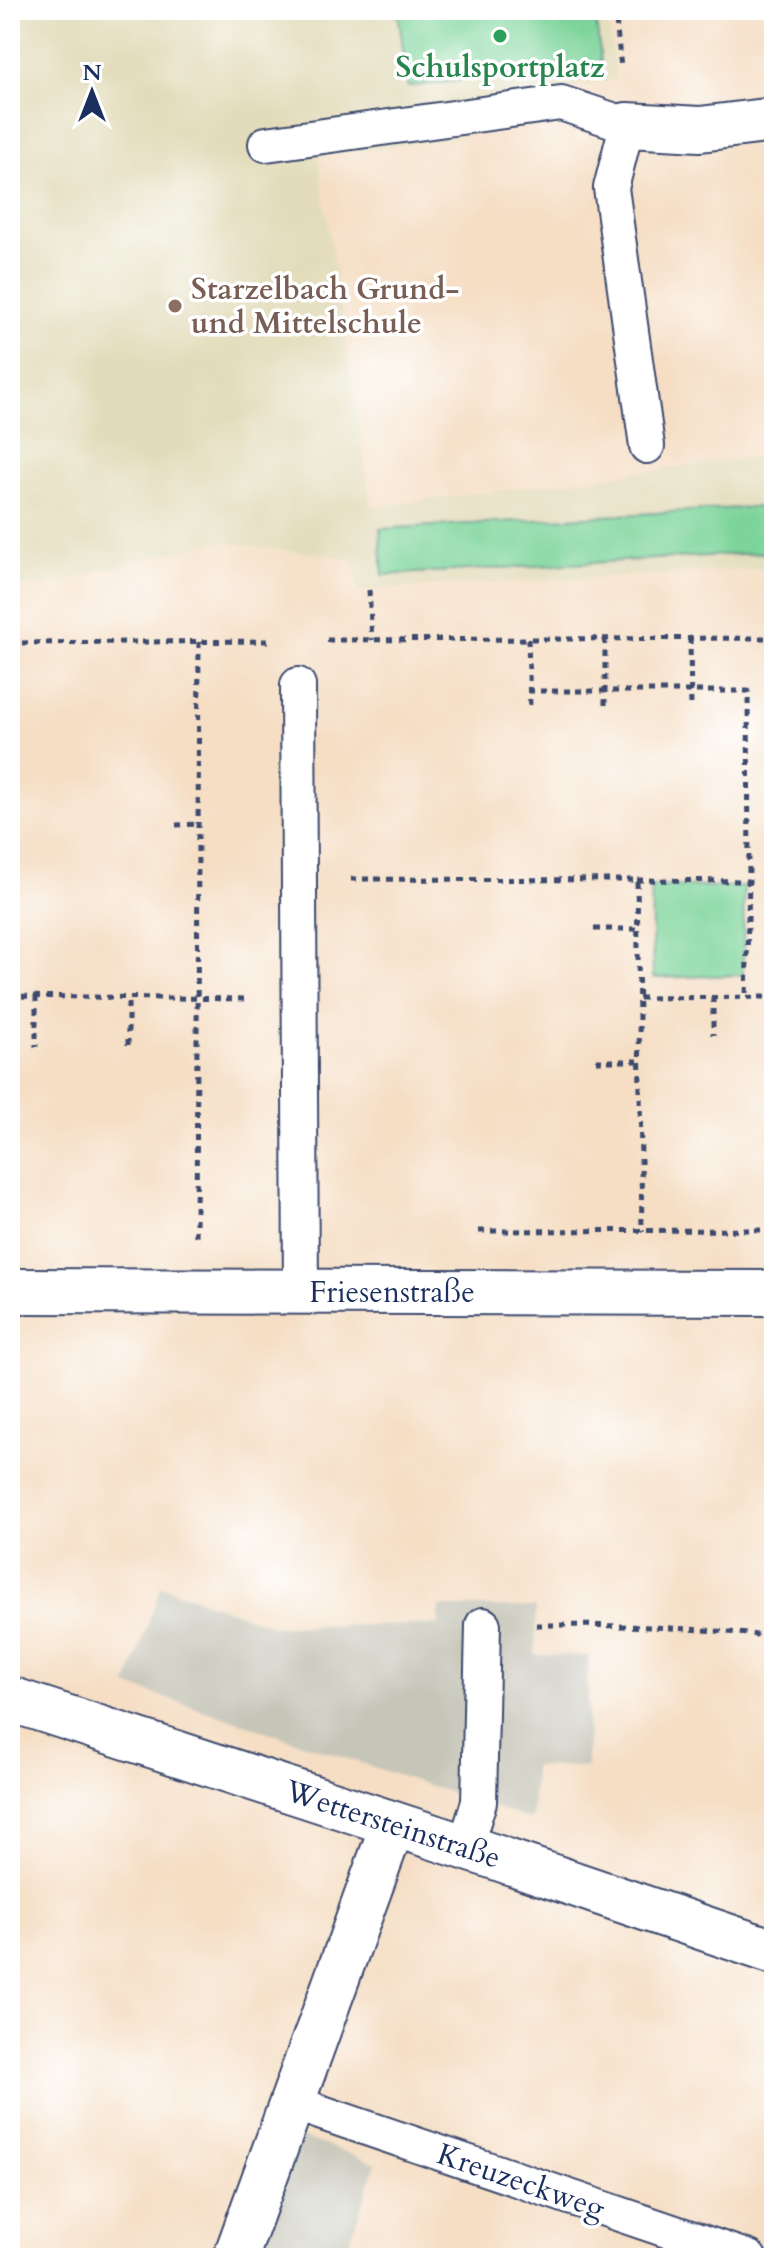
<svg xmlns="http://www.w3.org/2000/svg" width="784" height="2268" font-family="Cardo,serif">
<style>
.built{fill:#e2dcba}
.industrial{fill:#c5c5b8}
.green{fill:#7bd49a;stroke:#4b827c;stroke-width:2}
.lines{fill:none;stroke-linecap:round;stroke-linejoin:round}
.lane-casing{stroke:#3c496d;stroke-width:38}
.street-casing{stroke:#3c496d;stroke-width:48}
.path{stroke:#3c496d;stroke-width:5;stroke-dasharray:6 6;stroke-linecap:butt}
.lane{stroke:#fff;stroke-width:34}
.street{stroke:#fff;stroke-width:44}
.leisure-dot{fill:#2e9e5b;stroke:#fff;stroke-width:3}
.education-dot{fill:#8d6e63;stroke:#fff;stroke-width:3}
.labels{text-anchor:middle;stroke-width:7;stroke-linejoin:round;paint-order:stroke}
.leisure-label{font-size:30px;font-weight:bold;fill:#27864d;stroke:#fff}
.education-label{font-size:30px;font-weight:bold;fill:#785e54;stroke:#fff;text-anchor:start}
.street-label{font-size:30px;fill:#1b2f5e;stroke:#fff}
</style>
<rect width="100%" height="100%" fill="#fff"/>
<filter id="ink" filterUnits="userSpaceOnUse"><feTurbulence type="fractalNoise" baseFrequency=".0125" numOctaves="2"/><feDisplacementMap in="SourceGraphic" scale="16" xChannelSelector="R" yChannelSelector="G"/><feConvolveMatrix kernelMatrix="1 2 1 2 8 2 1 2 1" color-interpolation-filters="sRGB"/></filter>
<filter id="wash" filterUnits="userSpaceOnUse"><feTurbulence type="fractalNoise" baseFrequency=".006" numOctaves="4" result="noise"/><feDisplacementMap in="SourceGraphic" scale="32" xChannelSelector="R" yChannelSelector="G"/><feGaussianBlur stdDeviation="1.8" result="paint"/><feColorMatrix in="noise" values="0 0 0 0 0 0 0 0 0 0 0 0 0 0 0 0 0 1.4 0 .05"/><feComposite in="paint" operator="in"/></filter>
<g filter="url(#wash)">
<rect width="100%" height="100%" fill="#f5dec4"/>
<!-- built -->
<path class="built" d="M 10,10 L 607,10 L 616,79 L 559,89 L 564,121 L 318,157 L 371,507 L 774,455 L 774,568 L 357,590 L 355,559 L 215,541 L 53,583 L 10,588 Z"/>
<!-- industrial -->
<g class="industrial">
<path d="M 161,1586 L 273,1626 L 439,1625 L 439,1607 L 536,1607 L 535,1655 L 588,1656 L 587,1767 L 534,1766 L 532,1820 L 127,1685 Z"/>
<path d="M 284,2131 L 376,2163 L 344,2258 L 281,2258 L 242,2244 Z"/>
</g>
<!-- green -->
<g class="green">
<path d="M 398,10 L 595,10 L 601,63 L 408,87 Z"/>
<path d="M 774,506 L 774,552 L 383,575 L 380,529 Z"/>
<path d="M 651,886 L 744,887 L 743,975 L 653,978 Z"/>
</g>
</g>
<g filter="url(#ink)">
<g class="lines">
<!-- lane casing -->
<g class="lane-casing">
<g id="lane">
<path d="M 266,144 L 561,103 L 627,125 L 611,188 L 647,446"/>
<path d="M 298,685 L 301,1292"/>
<path d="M 465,1847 L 479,1802 L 483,1625"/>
<path d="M 293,2103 L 749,2258"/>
</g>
</g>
<!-- street casing -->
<g class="street-casing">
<g id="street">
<path d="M 627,125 L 700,129 L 774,120"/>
<path d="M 10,1291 L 774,1293"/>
<path d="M 10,1699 L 492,1856 L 774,1952"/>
<path d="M 238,2251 L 393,1824"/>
</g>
</g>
<!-- path -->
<g class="path">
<path d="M 615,10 L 621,68"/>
<path d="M 369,590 L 372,640"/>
<path d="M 690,638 L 691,710"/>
<path d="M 528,639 L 530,708"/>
<path d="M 605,639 L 605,708"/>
<path d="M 327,640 L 774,638"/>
<path d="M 10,643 L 269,641"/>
<path d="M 528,691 L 748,691 L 749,881 L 746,997"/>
<path d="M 176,825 L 197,824"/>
<path d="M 351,879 L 637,880 L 642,1232"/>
<path d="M 637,880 L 749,881"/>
<path d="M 594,929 L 638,929"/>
<path d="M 10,996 L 249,999"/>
<path d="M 36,996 L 36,1047"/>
<path d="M 713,997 L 713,1035"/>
<path d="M 639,998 L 774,997"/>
<path d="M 128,1045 L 128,998"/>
<path d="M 596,1061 L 640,1061"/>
<path d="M 479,1231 L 774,1230"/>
<path d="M 196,1236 L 199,641"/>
<path d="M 536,1625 C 616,1625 695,1627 774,1637"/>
</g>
<!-- lane -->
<use href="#lane" class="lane"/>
<!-- street -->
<use href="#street" class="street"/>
</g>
</g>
<!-- markers -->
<circle class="leisure-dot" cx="500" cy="36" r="8"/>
<circle class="education-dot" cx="175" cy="306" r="8"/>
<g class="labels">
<!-- leisure labels -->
<g class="leisure-label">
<text x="500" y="77">Schulsportplatz</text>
</g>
<!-- education labels -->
<g class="education-label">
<text x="191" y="299">Starzelbach Grund-<tspan x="191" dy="34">und Mittelschule</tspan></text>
</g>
<!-- street labels -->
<g class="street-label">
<text x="392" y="1302">Friesenstraße</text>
<text transform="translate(393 1824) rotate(18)" y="10">Wettersteinstraße</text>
<text transform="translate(521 2181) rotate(19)" y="10">Kreuzeckweg</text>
</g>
</g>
<!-- margin -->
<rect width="784" height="2268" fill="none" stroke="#fff" stroke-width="40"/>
<!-- north arrow -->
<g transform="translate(92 92)" stroke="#ffffff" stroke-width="6" paint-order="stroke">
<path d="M0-6L14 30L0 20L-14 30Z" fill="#1b2f5e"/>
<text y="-12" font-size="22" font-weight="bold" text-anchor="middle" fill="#1b2f5e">N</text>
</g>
</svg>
